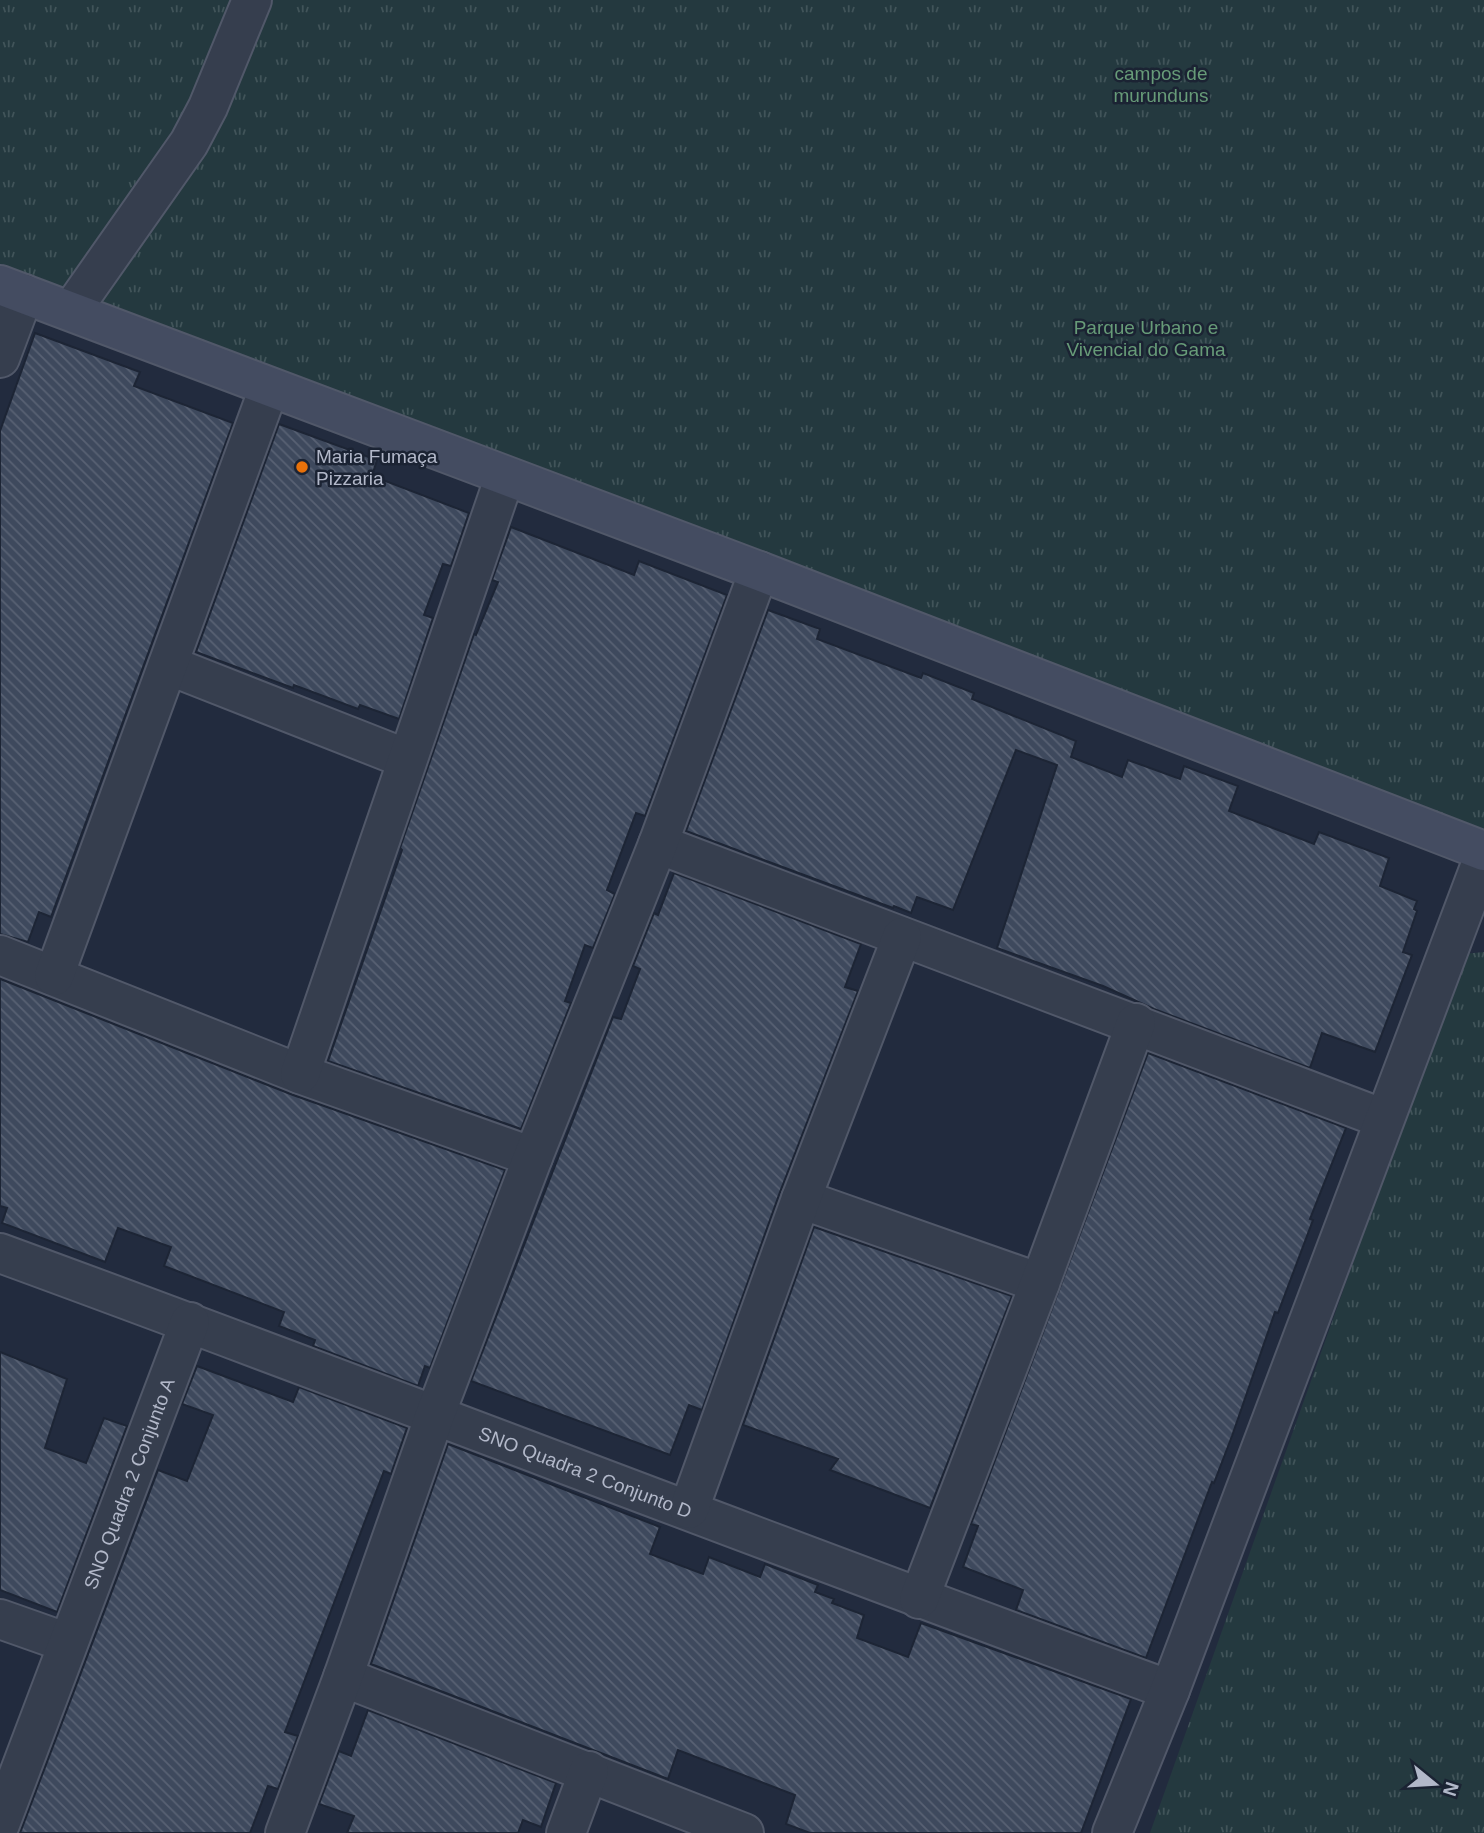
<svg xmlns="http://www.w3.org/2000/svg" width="1484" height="1833" font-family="Arial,sans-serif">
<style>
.grass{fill:url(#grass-tufts)}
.building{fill:url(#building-back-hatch);stroke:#1d2535;stroke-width:2}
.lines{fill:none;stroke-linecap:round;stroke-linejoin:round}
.street-casing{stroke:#515869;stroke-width:42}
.secondary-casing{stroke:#515869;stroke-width:42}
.street{stroke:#363e4e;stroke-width:38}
.secondary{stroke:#444c61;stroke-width:38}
.food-dot{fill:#e8710a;stroke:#1b2333;stroke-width:2.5}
.labels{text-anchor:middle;stroke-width:5;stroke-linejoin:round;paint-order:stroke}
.park-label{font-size:19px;fill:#679b78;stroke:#1b2333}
.poi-label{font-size:19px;fill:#b2b8c9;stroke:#1b2333;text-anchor:start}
.street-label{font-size:19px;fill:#b2b8c9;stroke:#1b2333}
</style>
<defs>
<pattern id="grass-tufts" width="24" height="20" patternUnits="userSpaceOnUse" patternTransform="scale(1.75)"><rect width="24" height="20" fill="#24393f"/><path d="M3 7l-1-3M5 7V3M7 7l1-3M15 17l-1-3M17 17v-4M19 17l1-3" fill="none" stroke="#415459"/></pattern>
<pattern id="building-back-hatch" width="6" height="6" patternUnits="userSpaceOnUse" patternTransform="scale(1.75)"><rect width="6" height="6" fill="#3e495d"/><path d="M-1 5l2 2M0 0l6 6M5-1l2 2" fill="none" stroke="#586173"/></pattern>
</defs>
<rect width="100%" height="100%" fill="#222b3e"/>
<!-- grass -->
<g class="grass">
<path d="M 0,0 L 1484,0 L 1484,829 L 0,266 Z"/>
<path d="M 1484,952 L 1484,1833 L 1150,1833 L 1463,954 Z"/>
</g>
<!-- building -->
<g class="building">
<path d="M 35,333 L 140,372 L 134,386 L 233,423 L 51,917 L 39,912 L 28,942 L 0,934 L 0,431 Z"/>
<path d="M 279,424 L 377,460 L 372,476 L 469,513 L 451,566 L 443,564 L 424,615 L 433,618 L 399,719 L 360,705 L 358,709 L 294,685 L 293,688 L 196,652 Z"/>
<path d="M 511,527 L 634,575 L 639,561 L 727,595 L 645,816 L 636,813 L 607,890 L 615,894 L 593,948 L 585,945 L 565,1001 L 571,1003 L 521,1129 L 328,1061 L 402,850 L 400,848 L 474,634 L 476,635 L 498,582 L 492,580 Z"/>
<path d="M 768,610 L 820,629 L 817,639 L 921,678 L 923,673 L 974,693 L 972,699 L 1076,741 L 1071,757 L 1122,777 L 1128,760 L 1180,779 L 1184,766 L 1238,786 L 1229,811 L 1314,844 L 1319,832 L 1389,858 L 1380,886 L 1417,901 L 1414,909 L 1417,911 L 1403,952 L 1412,955 L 1375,1052 L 1322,1033 L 1310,1068 L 1154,1009 L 1103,986 L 997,948 L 1057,765 L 1016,750 L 953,910 L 917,897 L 911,913 L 894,906 L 893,908 L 686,831 Z"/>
<path d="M 674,873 L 861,944 L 845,987 L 858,991 L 780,1192 L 702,1410 L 689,1405 L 670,1455 L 471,1381 L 613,1017 L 621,1019 L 640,969 L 633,966 L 654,913 L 658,915 Z"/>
<path d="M 0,979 L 293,1095 L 505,1170 L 430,1368 L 425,1366 L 418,1386 L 313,1346 L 315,1340 L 279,1326 L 284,1312 L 164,1266 L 171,1247 L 118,1228 L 105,1262 L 2,1223 L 7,1208 L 0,1206 Z"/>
<path d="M 1148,1053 L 1346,1128 L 1310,1219 L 1313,1220 L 1278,1313 L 1275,1312 L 1232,1436 L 1214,1483 L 1212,1482 L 1146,1658 L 1016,1610 L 1023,1590 L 963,1567 L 978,1526 L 971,1524 Z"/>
<path d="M 814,1227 L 1012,1296 L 930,1508 L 830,1470 L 838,1459 L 743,1425 Z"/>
<path d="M 0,1352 L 67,1379 L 45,1448 L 86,1463 L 104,1418 L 127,1426 L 57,1612 L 0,1590 Z"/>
<path d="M 197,1366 L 293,1402 L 299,1387 L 407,1428 L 391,1474 L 384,1471 L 285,1732 L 298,1736 L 278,1789 L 268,1786 L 250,1833 L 20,1833 L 158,1470 L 187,1481 L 213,1415 L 182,1404 Z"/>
<path d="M 448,1444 L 660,1527 L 650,1554 L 703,1574 L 709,1557 L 760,1577 L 765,1564 L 818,1585 L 815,1592 L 834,1599 L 832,1603 L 864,1615 L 857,1638 L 908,1657 L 921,1623 L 1131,1699 L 1081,1833 L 810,1833 L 786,1824 L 795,1795 L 678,1750 L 668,1779 L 371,1664 Z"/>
<path d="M 368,1710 L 556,1783 L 541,1827 L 523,1820 L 518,1833 L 347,1833 L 354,1816 L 319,1804 L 339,1751 L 351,1756 Z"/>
</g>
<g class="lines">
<!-- street casing -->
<g class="street-casing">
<g id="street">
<path d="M 71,311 L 189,143 L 208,107 L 252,0"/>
<path d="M 0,358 L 24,294"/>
<path d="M 168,665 L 407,759"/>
<path d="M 658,844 L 1384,1119"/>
<path d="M 0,955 L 300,1074 L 533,1157"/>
<path d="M 54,976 L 269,388"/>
<path d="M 300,1074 L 505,476"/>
<path d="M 801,1199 L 1040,1283"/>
<path id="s1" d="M 0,1253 C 391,1396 779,1548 1170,1690"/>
<path d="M 689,1509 L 801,1199 L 902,937"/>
<path d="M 919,1599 L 1040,1283 L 1136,1023"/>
<path d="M 0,1619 L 68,1643"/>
<path d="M 343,1677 L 744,1833"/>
<path id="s2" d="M 0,1824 L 190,1322"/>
<path d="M 285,1833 L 343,1677 L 435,1415 L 533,1157 L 658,844 L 759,571"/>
<path d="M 566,1833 L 589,1771"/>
<path d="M 1112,1833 L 1170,1690 L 1484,856"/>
</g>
</g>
<!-- secondary casing -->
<g class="secondary-casing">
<path id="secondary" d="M 0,285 L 759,571 L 1484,851"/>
</g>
<!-- street -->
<use href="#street" class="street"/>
<!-- secondary -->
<use href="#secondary" class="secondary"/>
</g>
<!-- markers -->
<circle class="food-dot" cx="302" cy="467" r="7"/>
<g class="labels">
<!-- park labels -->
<g class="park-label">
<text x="1161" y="80">campos de<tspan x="1161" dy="22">murunduns</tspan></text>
<text x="1146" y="334">Parque Urbano e<tspan x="1146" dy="22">Vivencial do Gama</tspan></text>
</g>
<!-- poi labels -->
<g class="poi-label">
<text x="316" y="463">Maria Fumaça<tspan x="316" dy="22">Pizzaria</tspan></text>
</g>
<!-- street labels -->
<g class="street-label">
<text dy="7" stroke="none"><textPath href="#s1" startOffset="625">SNO Quadra 2 Conjunto D</textPath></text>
<text dy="7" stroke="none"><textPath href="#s2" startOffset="364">SNO Quadra 2 Conjunto A</textPath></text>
</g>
</g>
<!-- north arrow -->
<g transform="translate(1435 1784) rotate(108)" stroke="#1b2333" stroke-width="5" paint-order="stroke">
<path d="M0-5L12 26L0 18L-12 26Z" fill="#b2b8c9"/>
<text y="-10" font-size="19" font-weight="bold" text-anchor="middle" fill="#b2b8c9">N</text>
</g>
</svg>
